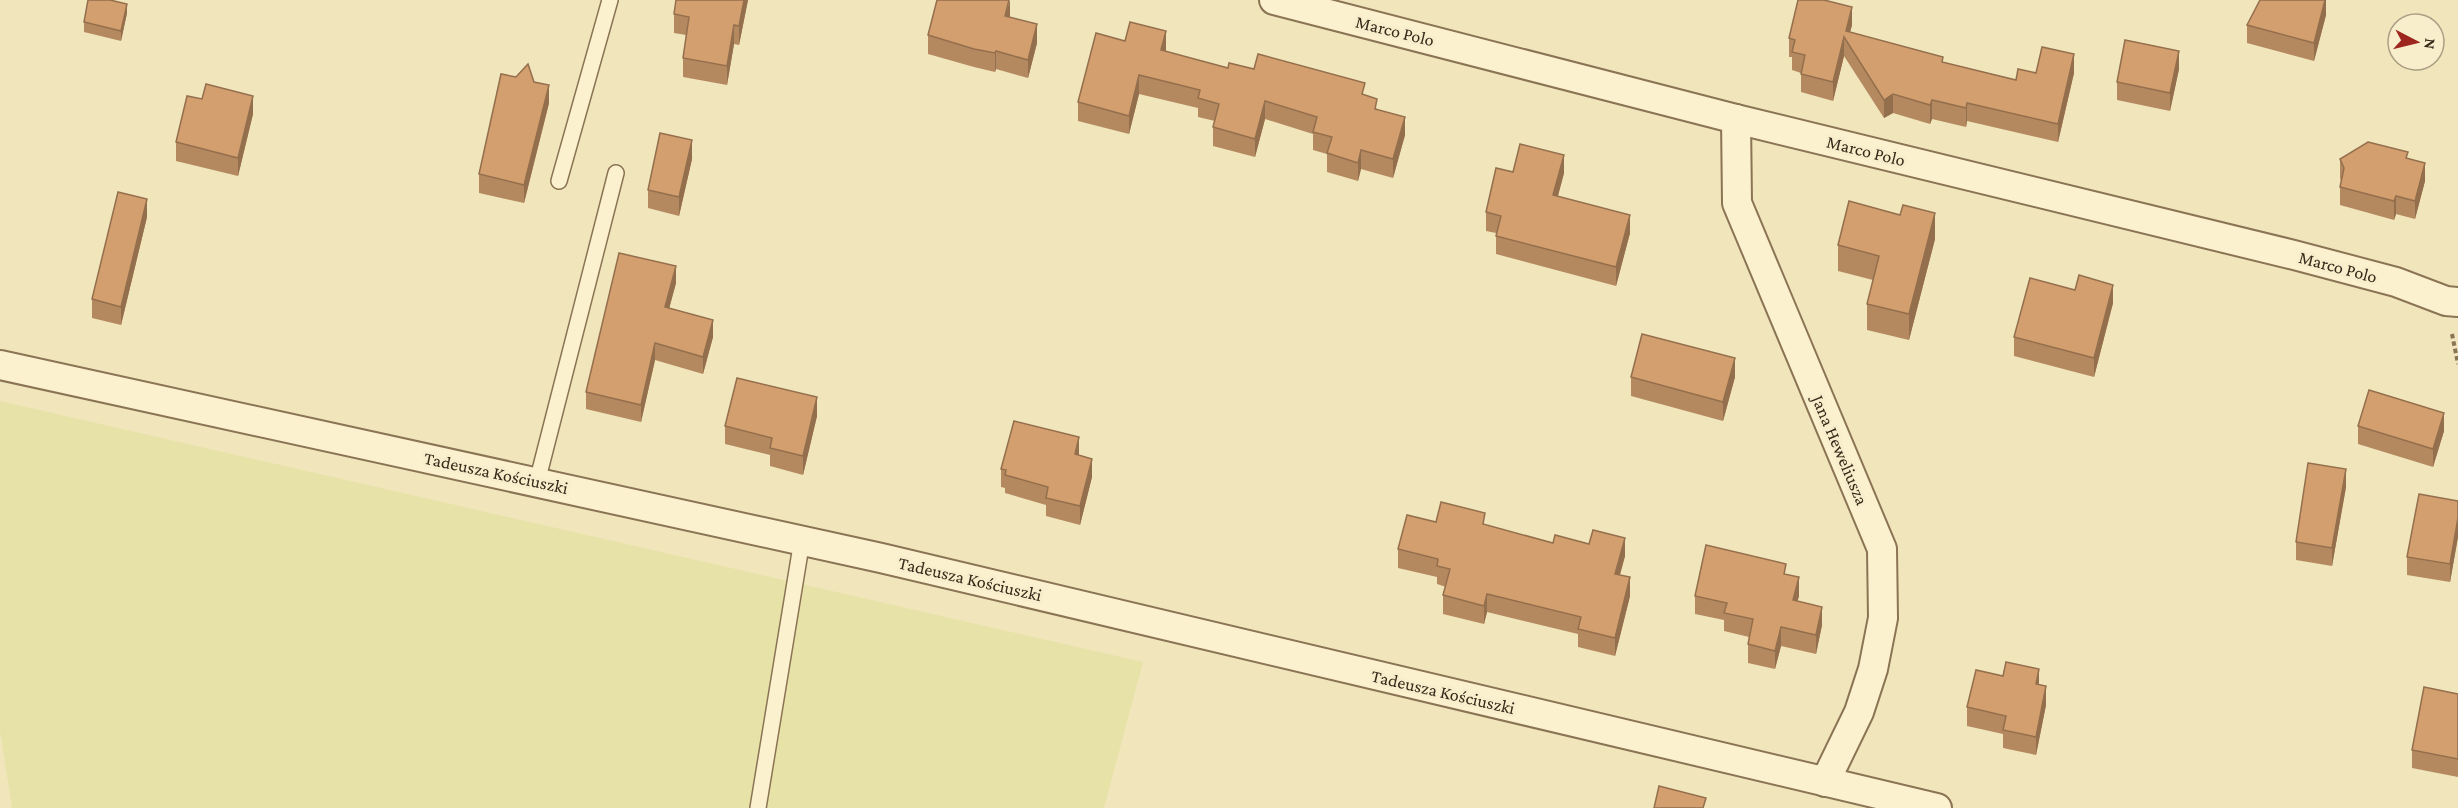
<svg xmlns="http://www.w3.org/2000/svg" width="2458" height="808" font-family="'Crimson Pro',serif">
<style>
.farmland{fill:#e7e2a8}
.lines{fill:none;stroke-linecap:round;stroke-linejoin:round}
.lane-casing{stroke:#8a7454;stroke-width:18}
.street-casing{stroke:#8a7454;stroke-width:32}
.path{stroke:#8a7454;stroke-width:4;stroke-dasharray:4.5 3;stroke-linecap:butt}
.lane{stroke:#fcf1cf;stroke-width:15}
.street{stroke:#fcf1cf;stroke-width:28}
.wall{fill:#b5895f}
.shaded-wall{fill:#946f4d}
.building{fill:#d39f6e;stroke:#946f4d;stroke-width:1.5}
.labels{text-anchor:middle;stroke-width:6;stroke-linejoin:round;paint-order:stroke}
.street-label{font-size:18px;fill:#382a1a;stroke:#f8eecc}
</style>
<rect width="100%" height="100%" fill="#f1e5bc"/>
<!-- farmland -->
<path class="farmland" d="M 0,401 L 1143,662 L 1104,808 L 12,808 L 0,731 Z"/>
<g class="lines">
<!-- lane casing -->
<g class="lane-casing">
<g id="lane">
<path d="M 559,181 L 610,0"/>
<path d="M 537,482 L 616,173"/>
<path d="M 758,808 L 802,540"/>
</g>
</g>
<!-- street casing -->
<g class="street-casing">
<g id="street">
<path d="M 1274,0 L 1736,119 L 2294,255 L 2396,282 L 2446,301 L 2458,302"/>
<path d="M 1736,119 L 1737,203 L 1882,549 L 1883,618 L 1873,669 L 1859,712 L 1825,782"/>
<path d="M 0,365 L 881,558 L 1937,808"/>
</g>
</g>
<!-- path -->
<path class="path" d="M 2452,334 L 2458,364"/>
<!-- lane -->
<use href="#lane" class="lane"/>
<!-- street -->
<use href="#street" class="street"/>
</g>
<!-- wall -->
<g class="wall">
<path d="M 748,0 L 739,45 L 734,44 L 727,85 L 683,77 L 683,58 L 686,35 L 674,33 L 674,14 Z"/>
<path d="M 2326,0 L 2326,15 L 2314,61 L 2247,43 L 2247,25 Z"/>
<path d="M 127,13 L 121,41 L 84,32 L 84,22 Z"/>
<path d="M 1010,17 L 1037,43 L 1028,78 L 996,69 L 995,72 L 974,67 L 928,54 L 928,35 Z"/>
<path d="M 1852,25 L 1850,33 L 1943,62 L 2016,80 L 2036,73 L 2074,73 L 2058,142 L 1967,121 L 1966,127 L 1932,119 L 1930,124 L 1893,113 L 1884,118 L 1844,56 L 1833,101 L 1801,92 L 1801,73 L 1792,70 L 1792,57 L 1789,57 L 1789,38 Z"/>
<path d="M 1125,41 L 1166,49 L 1166,52 L 1228,68 L 1254,69 L 1365,95 L 1377,109 L 1405,135 L 1393,178 L 1361,169 L 1358,181 L 1327,172 L 1327,154 L 1313,150 L 1313,134 L 1265,119 L 1255,157 L 1213,146 L 1213,127 L 1215,121 L 1198,117 L 1198,108 L 1139,94 L 1129,134 L 1078,121 L 1078,102 Z"/>
<path d="M 2179,69 L 2170,111 L 2117,100 L 2117,82 Z"/>
<path d="M 534,82 L 549,103 L 524,203 L 479,193 L 479,174 Z"/>
<path d="M 253,114 L 238,176 L 176,161 L 176,142 Z"/>
<path d="M 692,159 L 679,216 L 648,208 L 648,190 Z"/>
<path d="M 2340,159 L 2408,159 L 2425,181 L 2415,219 L 2396,214 L 2394,220 L 2340,205 L 2340,187 L 2341,181 L 2340,178 Z"/>
<path d="M 1513,172 L 1564,173 L 1558,196 L 1630,233 L 1616,286 L 1496,254 L 1496,233 L 1486,231 L 1486,212 Z"/>
<path d="M 147,217 L 121,325 L 92,318 L 92,299 Z"/>
<path d="M 1935,239 L 1909,340 L 1867,330 L 1867,304 L 1873,280 L 1838,271 L 1838,245 Z"/>
<path d="M 676,283 L 669,308 L 713,337 L 703,374 L 655,360 L 641,422 L 586,409 L 586,392 Z"/>
<path d="M 2113,303 L 2094,377 L 2014,356 L 2014,337 Z"/>
<path d="M 1631,377 L 1735,377 L 1723,421 L 1631,396 Z"/>
<path d="M 817,416 L 803,475 L 770,466 L 770,455 L 725,444 L 725,426 Z"/>
<path d="M 2358,426 L 2444,431 L 2433,467 L 2358,444 Z"/>
<path d="M 1079,455 L 1092,477 L 1080,525 L 1046,516 L 1046,505 L 1005,493 L 1005,488 L 1001,487 L 1001,469 Z"/>
<path d="M 2346,487 L 2332,566 L 2296,560 L 2296,542 Z"/>
<path d="M 2458,501 L 2458,537 L 2450,582 L 2407,575 L 2407,557 Z"/>
<path d="M 1436,522 L 1485,525 L 1553,543 L 1625,556 L 1620,575 L 1630,596 L 1615,656 L 1578,647 L 1578,634 L 1487,612 L 1484,624 L 1443,614 L 1443,595 L 1446,587 L 1437,584 L 1437,577 L 1398,568 L 1398,549 Z"/>
<path d="M 1786,574 L 1799,596 L 1797,601 L 1822,625 L 1816,654 L 1781,646 L 1775,669 L 1748,663 L 1748,644 L 1749,637 L 1724,631 L 1724,620 L 1695,614 L 1695,596 Z"/>
<path d="M 2039,685 L 2046,705 L 2036,755 L 2003,748 L 2003,734 L 1967,726 L 1967,707 Z"/>
<path d="M 2458,694 L 2458,777 L 2412,768 L 2412,750 Z"/>
</g>
<!-- shaded-wall -->
<g class="shaded-wall">
<path d="M 744,0 L 748,0 L 739,45 L 739,26 Z"/>
<path d="M 1010,0 L 1010,17 L 1005,16 Z"/>
<path d="M 2325,0 L 2326,0 L 2326,15 L 2314,61 L 2314,43 Z"/>
<path d="M 127,4 L 127,13 L 121,41 L 121,31 Z"/>
<path d="M 1852,7 L 1852,25 L 1847,42 L 1846,31 Z"/>
<path d="M 1037,24 L 1037,43 L 1028,78 L 1028,60 Z"/>
<path d="M 734,25 L 734,44 L 727,85 L 727,66 Z"/>
<path d="M 1166,31 L 1166,49 L 1161,69 L 1161,50 Z"/>
<path d="M 1844,37 L 1844,56 L 1833,101 L 1833,82 Z"/>
<path d="M 996,51 L 996,69 L 995,72 L 995,53 Z"/>
<path d="M 2179,51 L 2179,69 L 2170,111 L 2170,93 Z"/>
<path d="M 2074,54 L 2074,73 L 2058,142 L 2058,124 Z"/>
<path d="M 1139,75 L 1139,94 L 1129,134 L 1129,116 Z"/>
<path d="M 549,85 L 549,103 L 524,203 L 524,185 Z"/>
<path d="M 1893,94 L 1893,113 L 1884,118 L 1884,100 Z"/>
<path d="M 253,96 L 253,114 L 238,176 L 238,158 Z"/>
<path d="M 1932,100 L 1932,119 L 1930,124 L 1930,105 Z"/>
<path d="M 1265,101 L 1265,119 L 1255,157 L 1255,139 Z"/>
<path d="M 1967,103 L 1967,121 L 1966,127 L 1966,108 Z"/>
<path d="M 1405,117 L 1405,135 L 1393,178 L 1393,159 Z"/>
<path d="M 692,140 L 692,159 L 679,216 L 679,197 Z"/>
<path d="M 1361,150 L 1361,169 L 1358,181 L 1358,163 Z"/>
<path d="M 1564,155 L 1564,173 L 1553,214 L 1553,195 Z"/>
<path d="M 2425,163 L 2425,181 L 2415,219 L 2415,201 Z"/>
<path d="M 2396,196 L 2396,214 L 2394,220 L 2394,201 Z"/>
<path d="M 147,199 L 147,217 L 121,325 L 121,307 Z"/>
<path d="M 1935,213 L 1935,239 L 1909,340 L 1909,314 Z"/>
<path d="M 1630,215 L 1630,233 L 1616,286 L 1616,267 Z"/>
<path d="M 676,266 L 676,283 L 665,324 L 665,307 Z"/>
<path d="M 2113,285 L 2113,303 L 2094,377 L 2094,358 Z"/>
<path d="M 713,320 L 713,337 L 703,374 L 703,357 Z"/>
<path d="M 655,343 L 655,360 L 641,422 L 641,405 Z"/>
<path d="M 1735,358 L 1735,377 L 1723,421 L 1723,402 Z"/>
<path d="M 817,397 L 817,416 L 803,475 L 803,456 Z"/>
<path d="M 2444,413 L 2444,431 L 2433,467 L 2433,449 Z"/>
<path d="M 1079,437 L 1079,455 L 1075,454 Z"/>
<path d="M 1092,459 L 1092,477 L 1080,525 L 1080,506 Z"/>
<path d="M 2346,469 L 2346,487 L 2332,566 L 2332,548 Z"/>
<path d="M 2458,518 L 2458,537 L 2450,582 L 2450,564 Z"/>
<path d="M 1625,538 L 1625,556 L 1615,592 L 1615,574 Z"/>
<path d="M 1630,577 L 1630,596 L 1615,656 L 1615,638 Z"/>
<path d="M 1799,577 L 1799,596 L 1793,619 L 1793,600 Z"/>
<path d="M 1487,594 L 1487,612 L 1484,624 L 1484,606 Z"/>
<path d="M 1822,607 L 1822,625 L 1816,654 L 1816,635 Z"/>
<path d="M 1781,627 L 1781,646 L 1775,669 L 1775,651 Z"/>
<path d="M 2039,669 L 2039,688 L 2036,684 Z"/>
<path d="M 2046,686 L 2046,705 L 2036,755 L 2036,737 Z"/>
</g>
<!-- building -->
<g class="building">
<path d="M 88,0 L 110,0 L 127,4 L 121,31 L 84,22 Z"/>
<path d="M 676,0 L 744,0 L 739,26 L 734,25 L 727,66 L 683,58 L 689,17 L 674,14 Z"/>
<path d="M 937,0 L 1009,0 L 1005,16 L 1037,24 L 1028,60 L 996,51 L 995,53 L 974,49 L 928,35 Z"/>
<path d="M 1798,0 L 1824,0 L 1852,7 L 1846,31 L 1943,57 L 1942,62 L 2016,80 L 2018,69 L 2036,73 L 2042,47 L 2074,54 L 2058,124 L 1967,103 L 1966,108 L 1932,100 L 1930,105 L 1893,94 L 1884,100 L 1844,37 L 1833,82 L 1801,74 L 1805,55 L 1792,52 L 1795,40 L 1789,38 Z"/>
<path d="M 2260,0 L 2325,0 L 2314,43 L 2247,25 Z"/>
<path d="M 1130,22 L 1166,31 L 1161,50 L 1228,68 L 1229,63 L 1254,69 L 1258,54 L 1365,83 L 1362,94 L 1377,99 L 1375,109 L 1405,117 L 1393,159 L 1361,150 L 1358,163 L 1327,153 L 1332,137 L 1313,132 L 1317,117 L 1265,101 L 1255,139 L 1213,127 L 1219,104 L 1198,98 L 1200,90 L 1139,75 L 1129,116 L 1078,102 L 1096,33 L 1125,41 Z"/>
<path d="M 2125,40 L 2179,51 L 2170,93 L 2117,82 Z"/>
<path d="M 528,64 L 534,82 L 549,85 L 524,185 L 479,174 L 501,74 L 516,77 Z"/>
<path d="M 206,84 L 253,96 L 238,158 L 176,142 L 187,96 L 202,99 Z"/>
<path d="M 660,133 L 692,140 L 679,197 L 648,190 Z"/>
<path d="M 2368,142 L 2408,152 L 2406,158 L 2425,163 L 2415,201 L 2396,196 L 2394,201 L 2340,187 L 2344,168 L 2340,159 Z"/>
<path d="M 1520,144 L 1564,155 L 1553,195 L 1630,215 L 1616,267 L 1496,236 L 1501,216 L 1486,212 L 1496,168 L 1513,172 Z"/>
<path d="M 118,192 L 147,199 L 121,307 L 92,299 Z"/>
<path d="M 1849,201 L 1900,215 L 1903,205 L 1935,213 L 1909,314 L 1867,304 L 1879,256 L 1838,245 Z"/>
<path d="M 619,253 L 676,266 L 665,307 L 713,320 L 703,357 L 655,343 L 641,405 L 586,392 Z"/>
<path d="M 2079,275 L 2113,285 L 2094,358 L 2014,337 L 2030,278 L 2075,290 Z"/>
<path d="M 1642,334 L 1735,358 L 1723,402 L 1631,377 Z"/>
<path d="M 737,378 L 817,397 L 803,456 L 770,448 L 772,438 L 725,426 Z"/>
<path d="M 2369,390 L 2444,413 L 2433,449 L 2358,426 Z"/>
<path d="M 1014,421 L 1079,437 L 1075,454 L 1092,459 L 1080,506 L 1046,498 L 1048,487 L 1005,475 L 1006,470 L 1001,469 Z"/>
<path d="M 2308,463 L 2346,469 L 2332,548 L 2296,542 Z"/>
<path d="M 2419,494 L 2458,501 L 2458,518 L 2450,564 L 2407,557 Z"/>
<path d="M 1441,502 L 1485,513 L 1483,524 L 1553,543 L 1555,535 L 1589,544 L 1593,530 L 1625,538 L 1615,574 L 1630,577 L 1615,638 L 1578,629 L 1581,617 L 1487,594 L 1484,606 L 1443,595 L 1450,569 L 1437,566 L 1438,559 L 1398,549 L 1407,515 L 1436,522 Z"/>
<path d="M 1706,545 L 1786,564 L 1784,574 L 1799,577 L 1793,600 L 1822,607 L 1816,635 L 1781,627 L 1775,651 L 1748,644 L 1753,619 L 1724,613 L 1727,603 L 1695,596 Z"/>
<path d="M 2006,662 L 2039,669 L 2036,684 L 2046,686 L 2036,737 L 2003,730 L 2006,716 L 1967,707 L 1976,670 L 2003,676 Z"/>
<path d="M 2424,687 L 2458,694 L 2458,759 L 2412,750 Z"/>
<path d="M 1659,786 L 1706,798 L 1703,808 L 1654,808 Z"/>
</g>
<g class="labels">
<!-- street labels -->
<g class="street-label">
<text transform="translate(1395 31) rotate(14)" y="6">Marco Polo</text>
<text transform="translate(1866 151) rotate(14)" y="6">Marco Polo</text>
<text transform="translate(2338 267) rotate(15)" y="6">Marco Polo</text>
<text transform="translate(1840 450) rotate(67)" y="6">Jana Heweliusza</text>
<text transform="translate(496 473) rotate(12)" y="6">Tadeusza Kościuszki</text>
<text transform="translate(970 579) rotate(13)" y="6">Tadeusza Kościuszki</text>
<text transform="translate(1443 692) rotate(13)" y="6">Tadeusza Kościuszki</text>
</g>
</g>
<!-- north arrow -->
<g transform="translate(2416 42) rotate(97)"><circle r="28" fill="#f8eecc" stroke="#aba085" stroke-width="1.5"/>
<path d="M0-4.5L10 22L0 15L-10 22Z" fill="#9d271f"/>
<text y="-9" font-size="16" font-weight="bold" text-anchor="middle" fill="#382a1a">N</text>
</g>
</svg>
